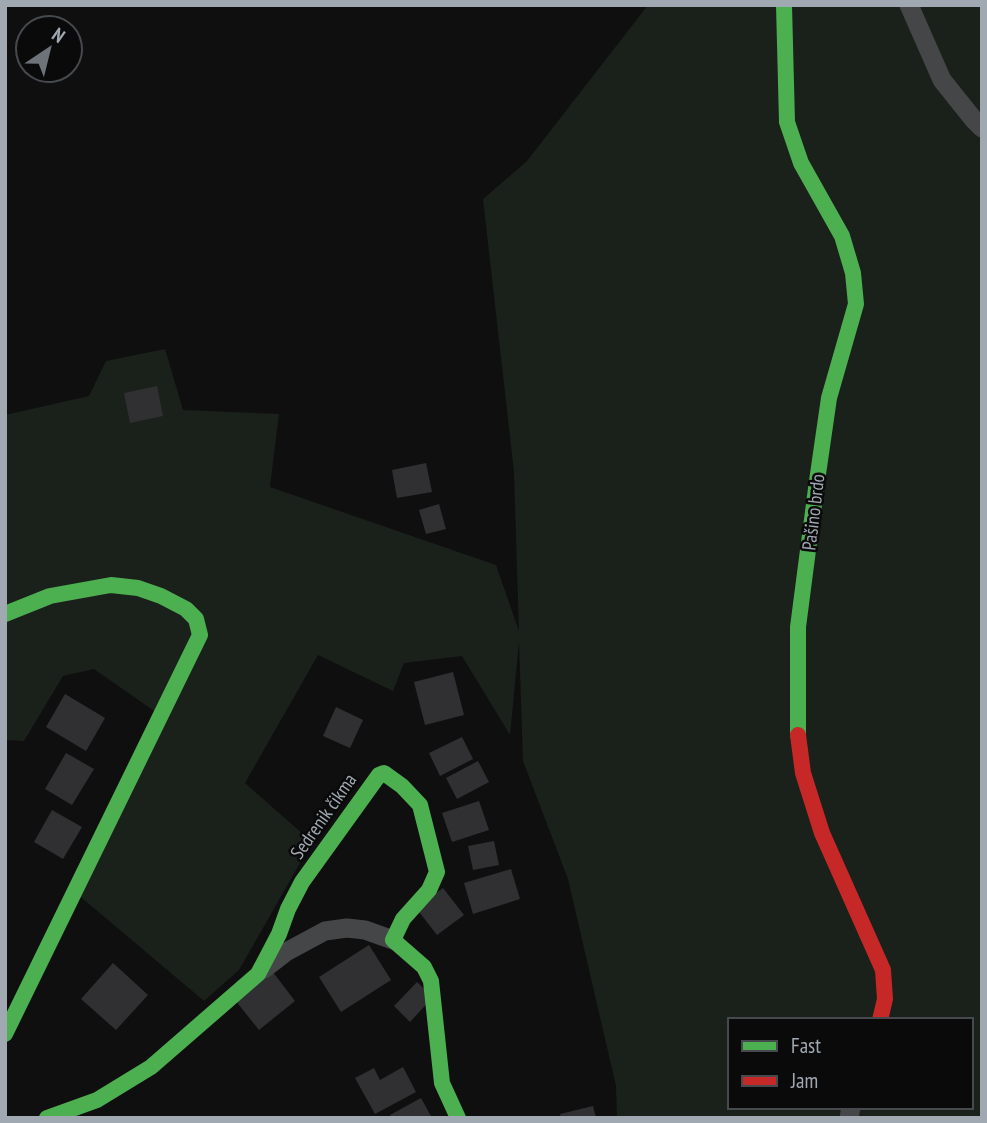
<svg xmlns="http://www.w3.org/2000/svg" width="987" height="1123" font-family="'PT Sans Narrow',sans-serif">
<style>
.green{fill:#1a201a;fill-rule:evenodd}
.building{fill:#303033}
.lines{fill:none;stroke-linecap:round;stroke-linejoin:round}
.street{stroke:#444648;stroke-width:19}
.fast{stroke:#4caf50;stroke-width:16}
.jam{stroke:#c62828;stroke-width:16}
.labels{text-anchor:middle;stroke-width:5;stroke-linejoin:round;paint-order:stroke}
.street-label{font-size:19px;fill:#a0a9b2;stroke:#0a0a0b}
</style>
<rect width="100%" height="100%" fill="#0f0f10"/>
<!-- green -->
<path class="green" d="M 648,5 L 982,5 L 982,1118 L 617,1118 L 616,1086 L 568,879 L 523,761 L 519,642 L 510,735 L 462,656 L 404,663 L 393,691 L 318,655 L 245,783 L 312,842 L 239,970 L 204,1001 L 76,893 L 164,718 L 94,669 L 63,676 L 24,741 L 5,740 L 5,415 L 89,396 L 106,361 L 165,349 L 183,410 L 279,414 L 270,487 L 496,565 L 519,631 L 514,472 L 483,199 L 527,161 ZM 730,1020 L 971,1020 L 971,1107 L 730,1107 Z"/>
<!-- building -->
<g class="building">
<path d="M 157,386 L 163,416 L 130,423 L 124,393 Z"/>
<path d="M 426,463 L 432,492 L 397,498 L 392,470 Z"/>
<path d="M 439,504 L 446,529 L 426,534 L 419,510 Z"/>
<path d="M 453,672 L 464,715 L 425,725 L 414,682 Z"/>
<path d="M 65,694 L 105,718 L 86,751 L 46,727 Z"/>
<path d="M 336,707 L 363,720 L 350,748 L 323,736 Z"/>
<path d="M 462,737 L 473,759 L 440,776 L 429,753 Z"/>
<path d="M 66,753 L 94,769 L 72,805 L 45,789 Z"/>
<path d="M 478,761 L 489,782 L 457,799 L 446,778 Z"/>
<path d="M 479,801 L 489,830 L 452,842 L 442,813 Z"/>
<path d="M 52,810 L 82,827 L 63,859 L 34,842 Z"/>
<path d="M 494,841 L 499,865 L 473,870 L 468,846 Z"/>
<path d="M 511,869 L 520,899 L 473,914 L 464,883 Z"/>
<path d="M 443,888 L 464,915 L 437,935 L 416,908 Z"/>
<path d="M 369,945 L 391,980 L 341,1012 L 319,977 Z"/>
<path d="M 113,963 L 148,995 L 116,1030 L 81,999 Z"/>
<path d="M 272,971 L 295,1001 L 259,1030 L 235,1000 Z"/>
<path d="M 417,982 L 433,997 L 410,1022 L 394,1006 Z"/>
<path d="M 403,1067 L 416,1092 L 375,1114 L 355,1078 L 374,1068 L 380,1080 Z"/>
<path d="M 421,1098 L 432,1118 L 392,1118 L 390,1115 Z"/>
<path d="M 593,1106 L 596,1118 L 561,1118 L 560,1114 Z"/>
</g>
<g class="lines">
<!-- street -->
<g class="street">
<path d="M 909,5 L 942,80 L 974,120 L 982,128"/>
<path d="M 264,969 L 286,952 L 325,931 L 347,928 L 365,930 L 393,940"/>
<path d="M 849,1118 L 851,1107"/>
</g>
<!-- fast -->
<g class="fast">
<path d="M 784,5 L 787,122 L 801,163 L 842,236 L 853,273 L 856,304 L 829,398 L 817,481 L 798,627 L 798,735"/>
<path d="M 5,614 L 50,596 L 111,585 L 138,588 L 161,596 L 186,609 L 196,619 L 200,635 L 5,1034"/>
<path d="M 47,1118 L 97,1100 L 151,1067 L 258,974 L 279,934 L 288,909 L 302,882 L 379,775 L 384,773 L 402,786 L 420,805 L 437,872 L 429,890 L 403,919 L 393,940 L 424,967 L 431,981 L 442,1083 L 458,1118"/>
</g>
<!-- jam -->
<path class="jam" d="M 798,735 L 803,773 L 822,833 L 883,970 L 885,999 L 880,1020"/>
</g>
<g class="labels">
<!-- street labels -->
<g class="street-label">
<text transform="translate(813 512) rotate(-83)" y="7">Pašino brdo</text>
<text transform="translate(323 816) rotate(-55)" y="7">Sedrenik čikma</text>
</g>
</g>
<!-- border -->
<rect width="987" height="1123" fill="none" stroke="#a0a9b2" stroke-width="14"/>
<!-- legend -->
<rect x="728" y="1018" width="245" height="91" fill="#0a0a0b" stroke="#464a4e" stroke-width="2"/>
<rect x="742" y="1041" width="35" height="10" fill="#4caf50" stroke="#464a4e" stroke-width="2"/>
<text x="791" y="1053" font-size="21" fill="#a0a9b2">Fast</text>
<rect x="742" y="1076" width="35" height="10" fill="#c62828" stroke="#464a4e" stroke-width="2"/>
<text x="791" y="1088" font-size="21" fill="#a0a9b2">Jam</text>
<!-- north arrow -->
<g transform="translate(49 49) rotate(35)"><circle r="33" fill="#0a0a0b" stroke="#464a4e" stroke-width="2"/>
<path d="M0-5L12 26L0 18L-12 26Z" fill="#6d7379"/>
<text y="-10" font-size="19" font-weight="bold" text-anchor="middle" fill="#a0a9b2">N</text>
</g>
</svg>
